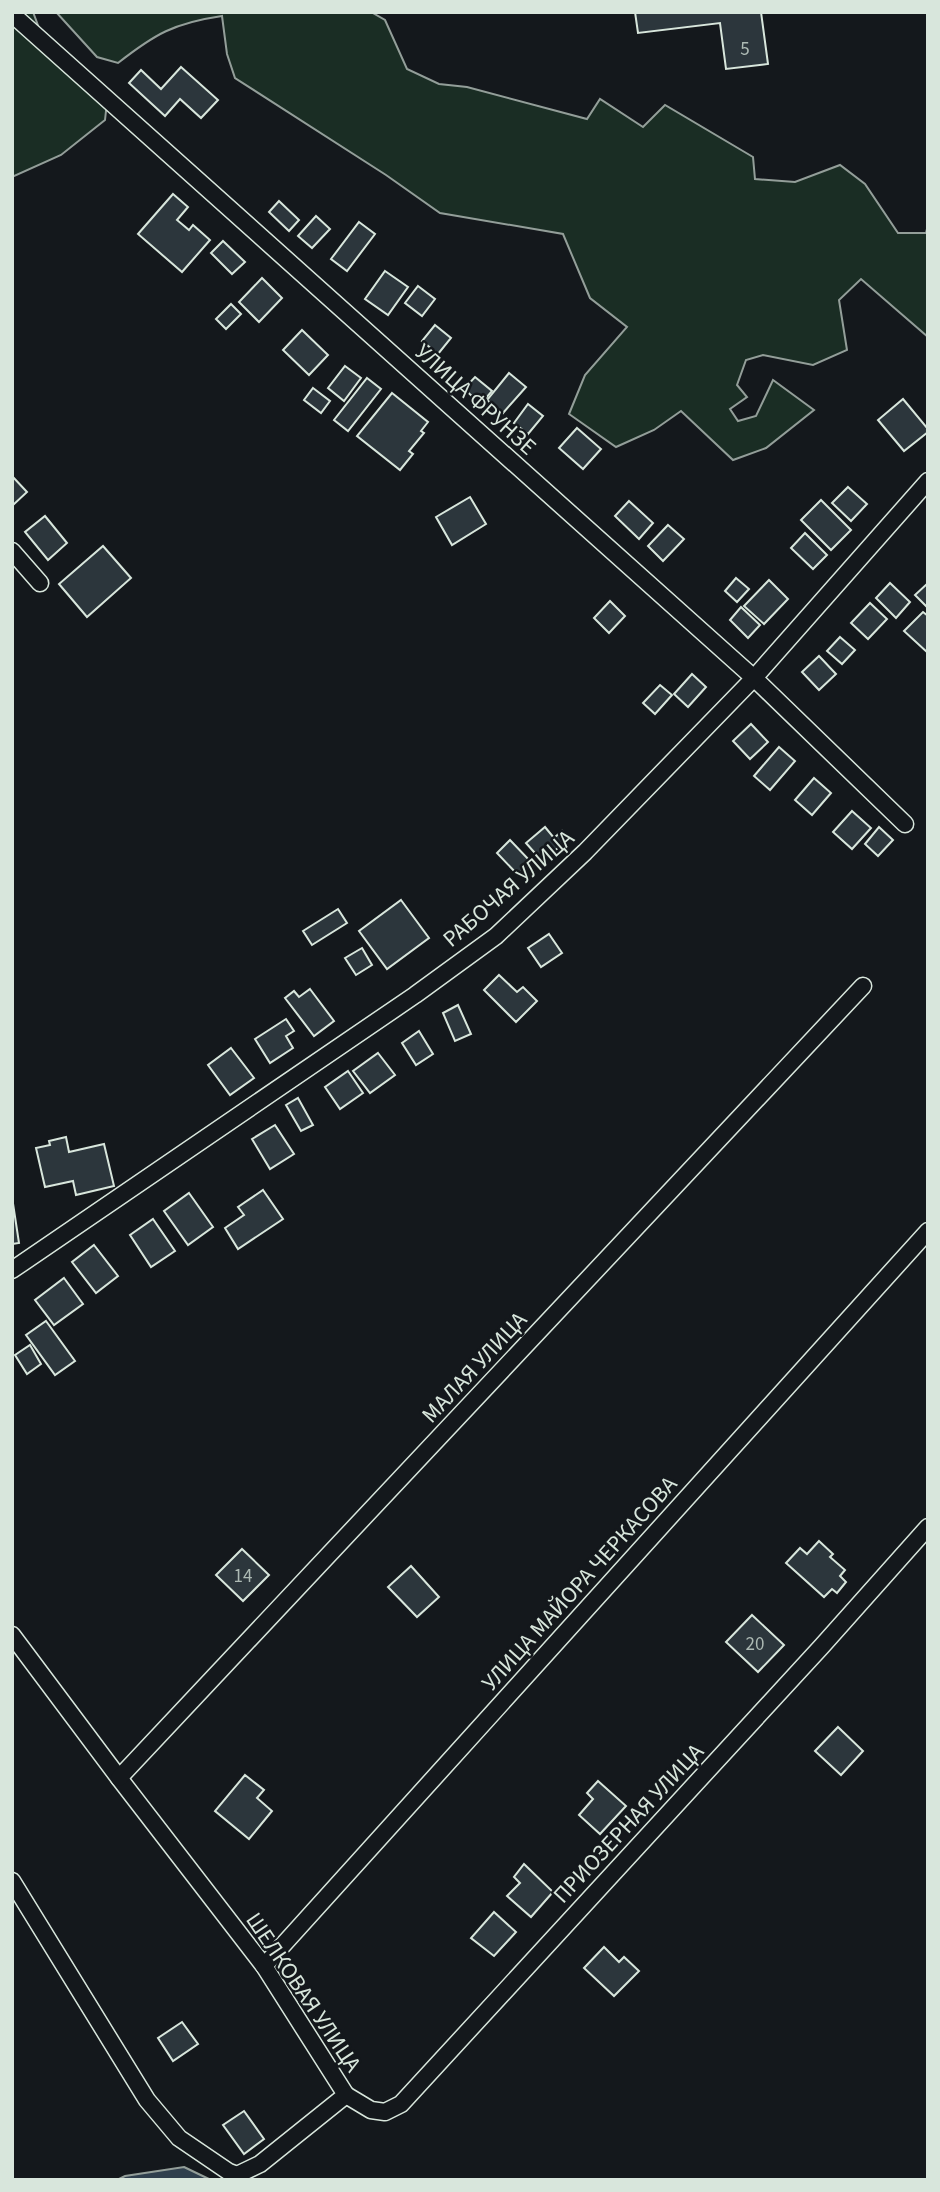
<svg xmlns="http://www.w3.org/2000/svg" width="940" height="2192" font-family="'Source Sans 3',sans-serif">
<style>
.green{fill:#1a2d24;stroke:#939e99;stroke-width:2}
.water{fill:#2f3f4d;stroke:#939e99;stroke-width:2}
.building{fill:#2c363c;stroke:#d8e6dc;stroke-width:2}
.lines{fill:none;stroke-linecap:round;stroke-linejoin:round}
.minor-casing{stroke:#d8e6dc;stroke-width:19}
.minor{stroke:#14181c;stroke-width:16}
.labels{text-anchor:middle;stroke-width:5;stroke-linejoin:round;paint-order:stroke}
.number-label{font-size:19px;fill:#adbab4}
.street-label{font-size:23px;fill:#d8e6dc;stroke:#14181c}
</style>
<rect width="100%" height="100%" fill="#14181c"/>
<!-- green -->
<g class="green">
<path d="M 12,12 L 33,12 L 39,28 L 108,93 L 105,120 L 61,155 L 12,177 Z"/>
<path d="M 56,12 L 371,12 L 385,20 L 407,69 L 439,84 L 467,87 L 587,119 L 600,99 L 643,127 L 665,105 L 753,157 L 755,179 L 795,182 L 840,165 L 865,184 L 898,233 L 926,233 L 928,225 L 928,337 L 861,279 L 839,300 L 847,350 L 813,365 L 763,355 L 746,360 L 737,385 L 747,397 L 730,409 L 738,421 L 756,416 L 773,380 L 814,410 L 766,448 L 733,460 L 681,411 L 654,430 L 616,447 L 569,414 L 585,375 L 627,327 L 590,298 L 563,234 L 440,213 L 386,175 L 235,78 L 227,54 L 222,16 C 174,23 155,34 118,63 L 97,57 Z"/>
</g>
<!-- water -->
<path class="water" d="M 184,2167 L 211,2180 L 117,2180 L 125,2176 Z"/>
<!-- building -->
<g class="building">
<path d="M 635,12 L 761,12 L 768,64 L 726,69 L 720,23 L 638,33 Z"/>
<path d="M 181,67 L 218,100 L 201,118 L 180,99 L 165,116 L 129,83 L 141,70 L 161,89 Z"/>
<path d="M 173,194 L 188,207 L 177,220 L 189,230 L 193,225 L 210,240 L 182,272 L 138,234 Z"/>
<path d="M 279,201 L 299,220 L 289,231 L 269,212 Z"/>
<path d="M 316,216 L 330,229 L 312,248 L 298,236 Z"/>
<path d="M 359,222 L 375,234 L 347,271 L 331,259 Z"/>
<path d="M 223,241 L 245,262 L 232,274 L 211,253 Z"/>
<path d="M 385,271 L 408,287 L 388,315 L 365,299 Z"/>
<path d="M 262,278 L 282,298 L 259,322 L 239,302 Z"/>
<path d="M 418,286 L 435,299 L 422,316 L 405,303 Z"/>
<path d="M 231,304 L 241,314 L 226,329 L 216,319 Z"/>
<path d="M 435,325 L 451,338 L 438,354 L 422,341 Z"/>
<path d="M 302,330 L 328,355 L 309,375 L 283,350 Z"/>
<path d="M 345,366 L 361,378 L 344,401 L 328,388 Z"/>
<path d="M 509,373 L 526,387 L 503,413 L 487,400 Z"/>
<path d="M 475,377 L 492,391 L 481,404 L 464,389 Z"/>
<path d="M 367,378 L 381,389 L 348,431 L 334,420 Z"/>
<path d="M 313,388 L 330,401 L 321,413 L 304,400 Z"/>
<path d="M 392,393 L 428,422 L 421,431 L 424,433 L 409,451 L 413,454 L 400,470 L 357,436 Z"/>
<path d="M 903,399 L 928,429 L 928,432 L 904,451 L 878,420 Z"/>
<path d="M 528,404 L 543,416 L 528,434 L 514,423 Z"/>
<path d="M 577,428 L 601,449 L 583,469 L 559,448 Z"/>
<path d="M 12,476 L 27,492 L 12,506 Z"/>
<path d="M 848,487 L 867,504 L 851,521 L 832,503 Z"/>
<path d="M 470,497 L 486,524 L 452,545 L 436,517 Z"/>
<path d="M 821,500 L 851,530 L 831,550 L 801,520 Z"/>
<path d="M 629,501 L 653,523 L 639,539 L 615,516 Z"/>
<path d="M 45,516 L 67,543 L 48,560 L 25,532 Z"/>
<path d="M 668,525 L 684,539 L 663,561 L 648,546 Z"/>
<path d="M 805,533 L 827,555 L 813,569 L 791,548 Z"/>
<path d="M 103,546 L 131,578 L 87,617 L 59,584 Z"/>
<path d="M 736,578 L 749,589 L 737,602 L 725,591 Z"/>
<path d="M 769,580 L 788,599 L 764,624 L 744,606 Z"/>
<path d="M 890,583 L 910,602 L 896,618 L 876,598 Z"/>
<path d="M 928,583 L 928,608 L 915,595 Z"/>
<path d="M 610,601 L 625,616 L 609,633 L 594,618 Z"/>
<path d="M 870,603 L 887,619 L 868,639 L 851,623 Z"/>
<path d="M 741,607 L 760,625 L 748,638 L 730,620 Z"/>
<path d="M 923,612 L 928,616 L 928,653 L 904,631 Z"/>
<path d="M 840,637 L 855,650 L 842,664 L 827,651 Z"/>
<path d="M 819,656 L 836,674 L 819,690 L 802,672 Z"/>
<path d="M 692,674 L 706,687 L 688,707 L 674,694 Z"/>
<path d="M 660,685 L 672,695 L 655,714 L 643,703 Z"/>
<path d="M 751,724 L 768,742 L 750,759 L 733,741 Z"/>
<path d="M 779,747 L 795,761 L 770,790 L 754,776 Z"/>
<path d="M 814,778 L 831,793 L 812,815 L 795,800 Z"/>
<path d="M 852,811 L 871,828 L 852,849 L 833,832 Z"/>
<path d="M 545,827 L 554,838 L 562,831 L 569,839 L 542,861 L 526,843 Z"/>
<path d="M 879,827 L 893,840 L 878,856 L 865,844 Z"/>
<path d="M 510,840 L 531,862 L 518,875 L 497,853 Z"/>
<path d="M 401,900 L 429,938 L 387,969 L 359,931 Z"/>
<path d="M 338,909 L 347,923 L 312,945 L 303,931 Z"/>
<path d="M 549,934 L 562,953 L 541,967 L 528,948 Z"/>
<path d="M 362,948 L 372,965 L 356,975 L 345,958 Z"/>
<path d="M 499,975 L 517,992 L 523,987 L 537,1001 L 516,1022 L 484,990 Z"/>
<path d="M 310,989 L 334,1021 L 314,1036 L 285,998 L 294,991 L 299,997 Z"/>
<path d="M 458,1005 L 471,1034 L 455,1041 L 443,1013 Z"/>
<path d="M 286,1019 L 294,1031 L 286,1036 L 293,1048 L 270,1063 L 255,1039 Z"/>
<path d="M 419,1031 L 433,1054 L 416,1065 L 402,1043 Z"/>
<path d="M 231,1048 L 254,1078 L 230,1095 L 208,1065 Z"/>
<path d="M 378,1053 L 395,1075 L 370,1093 L 353,1071 Z"/>
<path d="M 348,1071 L 363,1093 L 340,1109 L 325,1087 Z"/>
<path d="M 298,1098 L 313,1125 L 301,1131 L 286,1105 Z"/>
<path d="M 275,1125 L 294,1154 L 270,1169 L 252,1139 Z"/>
<path d="M 66,1137 L 69,1152 L 104,1144 L 114,1186 L 76,1195 L 73,1181 L 45,1187 L 36,1148 L 50,1145 L 49,1141 Z"/>
<path d="M 263,1190 L 283,1219 L 238,1249 L 225,1228 L 244,1215 L 238,1207 Z"/>
<path d="M 189,1193 L 213,1227 L 188,1245 L 164,1211 Z"/>
<path d="M 12,1197 L 19,1243 L 12,1244 Z"/>
<path d="M 153,1219 L 175,1251 L 151,1267 L 130,1235 Z"/>
<path d="M 94,1245 L 118,1276 L 96,1293 L 72,1262 Z"/>
<path d="M 64,1278 L 83,1304 L 54,1325 L 35,1300 Z"/>
<path d="M 46,1321 L 75,1361 L 55,1375 L 26,1335 Z"/>
<path d="M 30,1345 L 41,1364 L 27,1374 L 15,1355 Z"/>
<path d="M 819,1541 L 833,1554 L 830,1557 L 845,1570 L 840,1576 L 846,1582 L 837,1593 L 832,1589 L 824,1597 L 786,1563 L 800,1548 L 807,1554 Z"/>
<path d="M 242,1549 L 269,1575 L 243,1601 L 216,1575 Z"/>
<path d="M 411,1566 L 439,1597 L 417,1617 L 388,1587 Z"/>
<path d="M 752,1615 L 784,1645 L 758,1672 L 726,1642 Z"/>
<path d="M 838,1727 L 863,1751 L 841,1775 L 815,1751 Z"/>
<path d="M 245,1775 L 264,1790 L 257,1798 L 272,1811 L 249,1839 L 215,1811 Z"/>
<path d="M 598,1781 L 626,1806 L 600,1834 L 579,1815 L 593,1799 L 587,1793 Z"/>
<path d="M 524,1864 L 553,1892 L 531,1917 L 507,1896 L 520,1883 L 514,1877 Z"/>
<path d="M 494,1912 L 516,1932 L 494,1956 L 471,1938 Z"/>
<path d="M 604,1947 L 619,1962 L 624,1957 L 639,1971 L 614,1996 L 584,1968 Z"/>
<path d="M 182,2022 L 198,2044 L 173,2061 L 158,2038 Z"/>
<path d="M 244,2111 L 264,2139 L 244,2154 L 223,2125 Z"/>
</g>
<g class="lines">
<!-- minor casing -->
<g class="minor-casing">
<g id="minor">
<path d="M 12,14 L 754,678 L 905,824"/>
<path d="M 12,551 L 40,583"/>
<path d="M 12,1270 L 415,995 L 496,936 L 585,852 L 754,678 L 928,481"/>
<path d="M 12,1635 L 119,1778 L 264,1966 L 346,2095 L 260,2164 L 237,2175 L 229,2172 L 179,2138 L 147,2100 L 12,1881"/>
<path d="M 119,1778 L 863,986"/>
<path d="M 264,1966 L 928,1231"/>
<path d="M 346,2095 L 371,2110 L 385,2112 L 401,2104 L 822,1646 L 928,1527"/>
</g>
</g>
<!-- minor -->
<use href="#minor" class="minor"/>
</g>
<g class="labels">
<!-- number labels -->
<g class="number-label">
<text x="745" y="55">5</text>
<text x="243" y="1582">14</text>
<text x="755" y="1650">20</text>
</g>
<!-- street labels -->
<g class="street-label">
<text transform="translate(476 399) rotate(42)" y="8">УЛИЦА ФРУНЗЕ</text>
<text transform="translate(508 888) rotate(-41)" y="8">РАБОЧАЯ УЛИЦА</text>
<text transform="translate(474 1367) rotate(-47)" y="8">МАЛАЯ УЛИЦА</text>
<text transform="translate(579 1583) rotate(-48)" y="8">УЛИЦА МАЙОРА ЧЕРКАСОВА</text>
<text transform="translate(628 1823) rotate(-47)" y="8">ПРИОЗЕРНАЯ УЛИЦА</text>
<text transform="translate(304 1992) rotate(56)" y="8">ШЕЛКОВАЯ УЛИЦА</text>
</g>
</g>
<!-- border -->
<rect width="940" height="2192" fill="none" stroke="#d8e6dc" stroke-width="28"/>
</svg>
